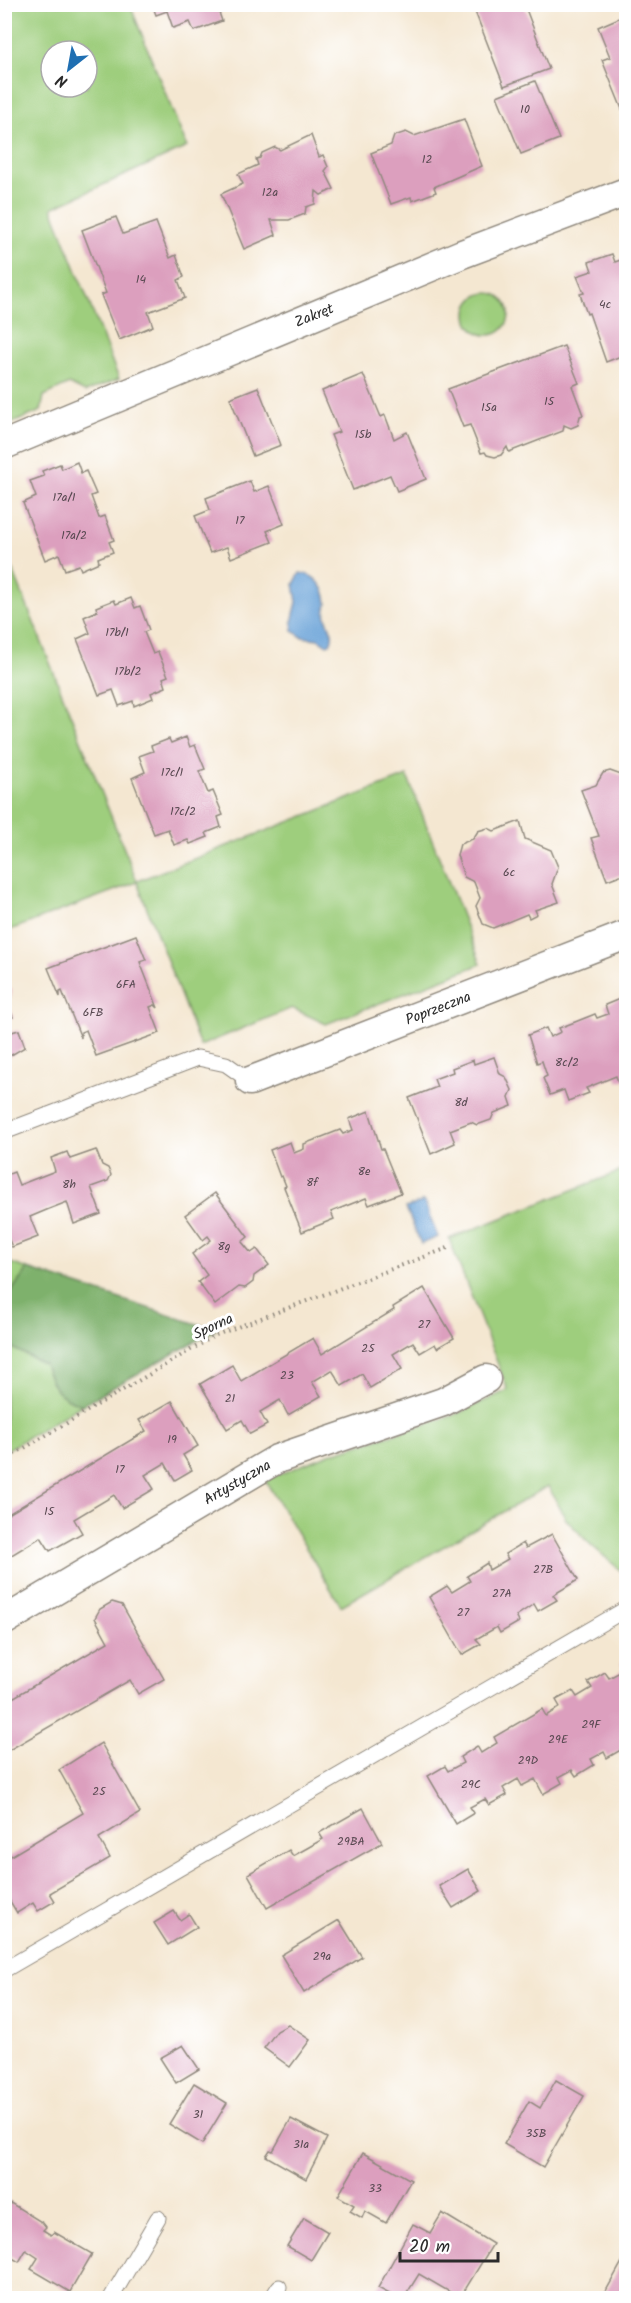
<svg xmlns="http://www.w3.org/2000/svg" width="631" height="2303" font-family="Kalam,sans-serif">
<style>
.green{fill:#9ece7d;stroke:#647c54;stroke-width:1.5;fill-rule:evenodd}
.forest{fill:#7eb16c;stroke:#546e4c;stroke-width:1.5}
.water{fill:#68a1d7;stroke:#4a6681;stroke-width:1.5}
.building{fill:#dc9fbe}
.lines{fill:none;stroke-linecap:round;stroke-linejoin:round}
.service-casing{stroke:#90897e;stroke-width:17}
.minor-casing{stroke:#90897e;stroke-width:31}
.path{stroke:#90897e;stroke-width:4;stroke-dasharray:1.5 4.5;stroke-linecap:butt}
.service{stroke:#fff;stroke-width:15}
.minor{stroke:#fff;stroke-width:28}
.labels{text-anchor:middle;stroke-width:6;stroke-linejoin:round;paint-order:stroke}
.number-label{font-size:12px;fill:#574850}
.street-label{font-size:15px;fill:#2b2b2b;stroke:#fff}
</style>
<rect width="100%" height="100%" fill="#fff"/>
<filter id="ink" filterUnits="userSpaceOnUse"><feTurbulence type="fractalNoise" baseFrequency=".0167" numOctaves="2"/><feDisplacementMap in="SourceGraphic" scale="12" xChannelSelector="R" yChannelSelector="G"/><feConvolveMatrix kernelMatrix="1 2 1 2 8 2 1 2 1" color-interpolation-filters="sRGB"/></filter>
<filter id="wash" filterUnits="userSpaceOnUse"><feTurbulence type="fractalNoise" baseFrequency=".008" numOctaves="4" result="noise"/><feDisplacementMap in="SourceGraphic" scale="24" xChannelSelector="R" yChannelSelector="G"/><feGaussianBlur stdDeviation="1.35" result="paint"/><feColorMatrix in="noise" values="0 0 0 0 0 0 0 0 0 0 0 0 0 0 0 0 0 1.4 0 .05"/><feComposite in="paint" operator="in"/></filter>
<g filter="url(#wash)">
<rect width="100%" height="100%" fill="#f4e7d1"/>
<!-- green -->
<g class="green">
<path d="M 5,4 L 130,5 L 187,147 L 52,208 L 119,379 L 85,392 L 69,384 L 44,396 L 41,411 L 5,426 ZM 51,51 L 87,51 L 87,87 L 51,87 Z"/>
<circle cx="488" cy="314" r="21"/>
<path d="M 4,548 L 137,881 L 407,776 L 481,964 L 326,1024 L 292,1008 L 200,1046 L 137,882 L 5,932 Z"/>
<path d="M 626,1169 L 626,1575 L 590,1544 L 566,1519 L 548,1486 L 341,1606 L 265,1480 L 332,1453 L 452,1416 L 508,1390 L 449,1239 Z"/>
<path d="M 5,1261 L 28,1269 L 5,1300 Z"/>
<path d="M 4,1344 L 44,1364 C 53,1389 57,1396 82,1405 L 5,1451 Z"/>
</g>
<!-- forest -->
<path class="forest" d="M 28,1269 L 191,1322 L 216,1330 L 82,1405 C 56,1395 54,1390 44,1364 L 5,1344 L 5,1300 Z"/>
<!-- water -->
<g class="water">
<path d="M 300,573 C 315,574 326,587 327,603 C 327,607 324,612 326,617 C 329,628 336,633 330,644 L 327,645 L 318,639 L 302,637 L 293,631 L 292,622 L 297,602 L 294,584 Z"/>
<path d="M 424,1201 L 438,1237 L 421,1244 L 406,1208 Z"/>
</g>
<g id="blocks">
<!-- building -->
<g class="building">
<path d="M 152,4 L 216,4 L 222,21 L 194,31 L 190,22 L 173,28 L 167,11 L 156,15 Z"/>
<path d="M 472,4 L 524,4 L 549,69 L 504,86 Z"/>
<path d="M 626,15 L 626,119 L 602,60 L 610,57 L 598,27 Z"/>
<path d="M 535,81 L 559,139 L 521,154 L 497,96 Z"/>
<path d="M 464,119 L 482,166 L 434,187 L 436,192 L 412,201 L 411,197 L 391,204 L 371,153 L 391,145 L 394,136 L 406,132 L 414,136 Z"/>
<path d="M 311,135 L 319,157 L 323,155 L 328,167 L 325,171 L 334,189 L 321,195 L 316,191 L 315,204 L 306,207 L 305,214 L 289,220 L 271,220 L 276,235 L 244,249 L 221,194 L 243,184 L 238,174 L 258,165 L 256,159 L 260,158 L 262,153 L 275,147 L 280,150 Z"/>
<path d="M 116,217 L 123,234 L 156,222 L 170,258 L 176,255 L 184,277 L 178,280 L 185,298 L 148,312 L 153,326 L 119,340 L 101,295 L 106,293 L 82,230 Z"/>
<path d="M 612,254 L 615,262 L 626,258 L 626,354 L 606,362 L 589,313 L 587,314 L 580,294 L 584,293 L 577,276 L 592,271 L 589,262 Z"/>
<path d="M 564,346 L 579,383 L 572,386 L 583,415 L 580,416 L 578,425 L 571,428 L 564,425 L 563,431 L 509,452 L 507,447 L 501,455 L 495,457 L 487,455 L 485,452 L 481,453 L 470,425 L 463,427 L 448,389 Z"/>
<path d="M 363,374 L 381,417 L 385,415 L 394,439 L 407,432 L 426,479 L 397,491 L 390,475 L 353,490 L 331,435 L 339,432 L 322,391 Z"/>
<path d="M 258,387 L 281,445 L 253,456 L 230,398 Z"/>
<path d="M 77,462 L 81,473 L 86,471 L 96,494 L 91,496 L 99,518 L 105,516 L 114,540 L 109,542 L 113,552 L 98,558 L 99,562 L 81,570 L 79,565 L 65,570 L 59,554 L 45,560 L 23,503 L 36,497 L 30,481 L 44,476 L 42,471 L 60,464 L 62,469 Z"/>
<path d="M 250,481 L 254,492 L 269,486 L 284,524 L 267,531 L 272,542 L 231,558 L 227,547 L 210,553 L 195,516 L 210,510 L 206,498 Z"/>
<path d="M 131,598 L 135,608 L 140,606 L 149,630 L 144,632 L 153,654 L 158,652 L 168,676 L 163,678 L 166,687 L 151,693 L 153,698 L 134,706 L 133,701 L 119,706 L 113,690 L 99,695 L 77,639 L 90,633 L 84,617 L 97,611 L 96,607 L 114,600 L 116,604 Z"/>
<path d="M 186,737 L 190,747 L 195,745 L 205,769 L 199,771 L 208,793 L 213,791 L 223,815 L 218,817 L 221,827 L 206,833 L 208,837 L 190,844 L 188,840 L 174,845 L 168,829 L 154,834 L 132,778 L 145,772 L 139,756 L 153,751 L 151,746 L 169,739 L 171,743 Z"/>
<path d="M 610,771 L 621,775 L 626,773 L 626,873 L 607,880 L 591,838 L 599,836 L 581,790 L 596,785 L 603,773 Z"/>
<path d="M 520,821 L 525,839 L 551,850 L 558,867 L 552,884 L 559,902 L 535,910 L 537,914 L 529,918 L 527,914 L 493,928 L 483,924 L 476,906 L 480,898 L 474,882 L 464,877 L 457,855 L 460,844 L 473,839 L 478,831 L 488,828 L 494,831 Z"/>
<path d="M 136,935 L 146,960 L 140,962 L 158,1008 L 155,1005 L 150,1007 L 160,1033 L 96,1056 L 86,1030 L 81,1032 L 81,1038 L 62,991 L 60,992 L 60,997 L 48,968 Z"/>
<path d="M 4,984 L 12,990 L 11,997 L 7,1002 L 13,1017 L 4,1021 Z"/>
<path d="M 622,998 L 626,1004 L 626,1079 L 618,1082 L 616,1076 L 586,1088 L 589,1093 L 568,1101 L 564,1090 L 550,1095 L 543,1078 L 547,1076 L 542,1061 L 537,1063 L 528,1035 L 546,1028 L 550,1037 L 561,1032 L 559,1028 L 575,1022 L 595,1014 L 597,1018 L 608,1014 L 605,1005 Z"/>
<path d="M 4,1024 L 8,1033 L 19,1030 L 25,1047 L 8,1057 L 4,1056 Z"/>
<path d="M 494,1057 L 500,1074 L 506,1077 L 512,1090 L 509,1097 L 512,1106 L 494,1113 L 491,1120 L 477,1125 L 471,1122 L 450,1130 L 455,1143 L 431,1154 L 409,1098 L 437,1087 L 434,1079 L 453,1072 L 452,1068 L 473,1060 L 474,1064 Z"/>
<path d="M 369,1111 L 381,1149 L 383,1149 L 401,1193 L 369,1205 L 366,1198 L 331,1212 L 334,1219 L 302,1232 L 284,1187 L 286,1186 L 282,1176 L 280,1177 L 270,1150 L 290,1142 L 294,1153 L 304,1149 L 304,1144 L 340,1130 L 343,1134 L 353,1130 L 349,1119 Z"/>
<path d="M 96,1150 L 102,1165 L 108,1168 L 111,1175 L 108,1181 L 91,1187 L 101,1214 L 74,1224 L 67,1202 L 49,1209 L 30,1217 L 38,1237 L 12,1247 L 4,1228 L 4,1176 L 14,1172 L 19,1185 L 55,1171 L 51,1158 L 67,1152 L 70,1159 Z"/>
<path d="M 215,1193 L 248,1237 L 242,1242 L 251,1253 L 257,1249 L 269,1265 L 254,1276 L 253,1282 L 245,1288 L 239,1287 L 215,1305 L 198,1282 L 207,1275 L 192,1254 L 211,1240 L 208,1236 L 203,1240 L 185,1215 Z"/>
<path d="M 424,1288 L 454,1338 L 437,1348 L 435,1344 L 420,1353 L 413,1342 L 393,1354 L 402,1369 L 370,1388 L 362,1374 L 342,1386 L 332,1370 L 312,1382 L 321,1396 L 288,1415 L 280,1400 L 260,1412 L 267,1425 L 250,1434 L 242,1420 L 227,1429 L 200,1384 L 232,1365 L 241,1381 L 313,1338 L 322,1354 L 394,1310 L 393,1307 Z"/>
<path d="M 172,1401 L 198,1446 L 183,1455 L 192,1470 L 175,1480 L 165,1463 L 145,1475 L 154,1489 L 122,1508 L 114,1495 L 74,1519 L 82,1533 L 50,1551 L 41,1537 L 5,1559 L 5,1516 L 146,1431 L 139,1420 Z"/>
<path d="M 552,1534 L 578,1580 L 553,1595 L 557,1600 L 538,1611 L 534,1604 L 516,1616 L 519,1622 L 500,1633 L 497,1627 L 476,1639 L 481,1644 L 462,1655 L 429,1597 L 447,1586 L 452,1592 L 470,1581 L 467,1576 L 487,1563 L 489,1570 L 508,1559 L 505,1554 L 523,1543 L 526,1548 Z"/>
<path d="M 112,1602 L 122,1605 L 164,1679 L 138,1694 L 130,1680 L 4,1753 L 4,1703 L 108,1642 L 95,1618 L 100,1609 Z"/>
<path d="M 626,1660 L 626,1738 L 622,1741 L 626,1747 L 607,1758 L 604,1752 L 591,1759 L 594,1765 L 576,1776 L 572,1770 L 559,1777 L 562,1783 L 543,1794 L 535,1779 L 522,1786 L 518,1779 L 503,1788 L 507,1795 L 489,1805 L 485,1799 L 470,1807 L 474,1813 L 456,1824 L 428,1776 L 445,1766 L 448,1771 L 463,1763 L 460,1757 L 477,1746 L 481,1753 L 497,1743 L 494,1737 L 542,1709 L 546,1716 L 560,1707 L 556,1700 L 573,1691 L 577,1697 L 592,1688 L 588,1682 L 605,1672 L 609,1678 L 624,1670 L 620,1663 Z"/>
<path d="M 101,1743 L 140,1813 L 99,1838 L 110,1858 L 50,1893 L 55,1901 L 38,1911 L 33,1903 L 17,1913 L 4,1891 L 4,1860 L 83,1813 L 59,1770 Z"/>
<path d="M 363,1808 L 382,1843 L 267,1908 L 248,1874 L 289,1850 L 293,1856 L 309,1847 L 323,1839 L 319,1833 Z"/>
<path d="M 468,1869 L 481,1891 L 453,1908 L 439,1886 Z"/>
<path d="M 174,1911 L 180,1920 L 189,1914 L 197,1927 L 168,1945 L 154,1923 Z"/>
<path d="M 339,1920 L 362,1957 L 304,1993 L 281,1955 Z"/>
<path d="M 288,2025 L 310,2040 L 290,2067 L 264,2048 L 277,2031 Z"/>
<path d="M 183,2045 L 199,2069 L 176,2083 L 160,2058 Z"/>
<path d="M 556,2080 L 584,2096 L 543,2167 L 504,2144 L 529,2101 L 540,2108 Z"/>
<path d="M 194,2083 L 227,2103 L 202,2144 L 169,2124 Z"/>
<path d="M 291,2119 L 327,2138 L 306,2179 L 266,2156 L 270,2150 L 273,2151 Z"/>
<path d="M 363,2153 L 411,2180 L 386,2223 L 365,2211 L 362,2218 L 350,2211 L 354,2205 L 338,2196 Z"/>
<path d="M 4,2199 L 43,2223 L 46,2227 L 43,2230 L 51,2235 L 54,2232 L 92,2254 L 70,2292 L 31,2269 L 38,2258 L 26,2250 L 19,2262 L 4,2253 Z"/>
<path d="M 442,2213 L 493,2244 L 460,2298 L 419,2274 L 404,2298 L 397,2298 L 378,2288 L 413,2224 L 430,2233 Z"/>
<path d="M 304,2218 L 328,2232 L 311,2260 L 287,2246 Z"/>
<path d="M 626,2255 L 626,2298 L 602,2298 Z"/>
</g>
</g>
</g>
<g filter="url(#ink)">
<use href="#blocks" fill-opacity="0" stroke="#90897e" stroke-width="1.5"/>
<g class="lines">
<!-- service casing -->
<g class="service-casing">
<g id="service">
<path d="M 4,1132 L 198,1058 L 226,1064 L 250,1081"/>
<path d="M 4,1970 L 626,1609"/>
<path d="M 111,2298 L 158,2218"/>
<path d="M 272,2298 L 279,2287"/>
</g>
</g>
<!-- minor casing -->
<g class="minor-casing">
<g id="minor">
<path d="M 4,445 L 462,254 L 626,192"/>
<path d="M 250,1081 L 626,935"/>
<path d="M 4,1621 L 277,1459 L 443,1402 L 486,1379"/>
</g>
</g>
<!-- path -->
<path class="path" d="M 4,1460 L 216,1335 L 448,1248"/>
<!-- service -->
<use href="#service" class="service"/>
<!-- minor -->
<use href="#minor" class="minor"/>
</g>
</g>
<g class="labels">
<!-- number labels -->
<g class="number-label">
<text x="525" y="113">10</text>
<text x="427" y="163">12</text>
<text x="270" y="196">12a</text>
<text x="141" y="283">14</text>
<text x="605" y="308">4c</text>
<text x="549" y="405">15</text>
<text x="489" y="411">15a</text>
<text x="363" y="438">15b</text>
<text x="64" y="501">17a/1</text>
<text x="240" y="524">17</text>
<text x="74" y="539">17a/2</text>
<text x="117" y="636">17b/1</text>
<text x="128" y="675">17b/2</text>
<text x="172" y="776">17c/1</text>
<text x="183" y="815">17c/2</text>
<text x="509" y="876">6c</text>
<text x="126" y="988">6FA</text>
<text x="93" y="1016">6FB</text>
<text x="567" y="1066">8c/2</text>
<text x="461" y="1106">8d</text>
<text x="364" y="1175">8e</text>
<text x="312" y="1186">8f</text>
<text x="69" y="1188">8h</text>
<text x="224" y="1250">8g</text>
<text x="424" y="1328">27</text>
<text x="368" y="1352">25</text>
<text x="287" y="1379">23</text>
<text x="230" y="1402">21</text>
<text x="172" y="1443">19</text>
<text x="120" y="1473">17</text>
<text x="49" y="1515">15</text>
<text x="543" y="1573">27B</text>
<text x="502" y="1597">27A</text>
<text x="463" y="1616">27</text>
<text x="591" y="1728">29F</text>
<text x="558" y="1743">29E</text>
<text x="528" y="1764">29D</text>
<text x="471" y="1788">29C</text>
<text x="99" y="1795">25</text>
<text x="351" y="1845">29BA</text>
<text x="322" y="1960">29a</text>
<text x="198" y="2118">31</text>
<text x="536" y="2137">35B</text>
<text x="301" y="2148">31a</text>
<text x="375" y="2192">33</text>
</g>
<!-- street labels -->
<g class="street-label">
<text transform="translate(314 315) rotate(-22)" y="5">Zakręt</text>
<text transform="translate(438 1008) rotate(-21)" y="5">Poprzeczna</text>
<text transform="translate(213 1326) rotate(-25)" y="5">Sporna</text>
<text transform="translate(237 1482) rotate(-30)" y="5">Artystyczna</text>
</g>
</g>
<!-- margin -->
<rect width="631" height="2303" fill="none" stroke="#fff" stroke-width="24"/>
<!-- north arrow -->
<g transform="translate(69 69) rotate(211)"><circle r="28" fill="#ffffff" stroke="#aaaaaa" stroke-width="1.5"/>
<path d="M0-4.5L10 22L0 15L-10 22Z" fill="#1f6fb2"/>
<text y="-9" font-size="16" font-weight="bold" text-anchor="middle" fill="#2b2b2b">N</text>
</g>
<!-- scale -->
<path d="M400 2252v9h98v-9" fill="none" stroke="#2b2b2b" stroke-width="3"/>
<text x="409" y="2252" font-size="18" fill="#2b2b2b" stroke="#ffffff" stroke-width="4.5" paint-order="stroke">20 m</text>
</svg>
